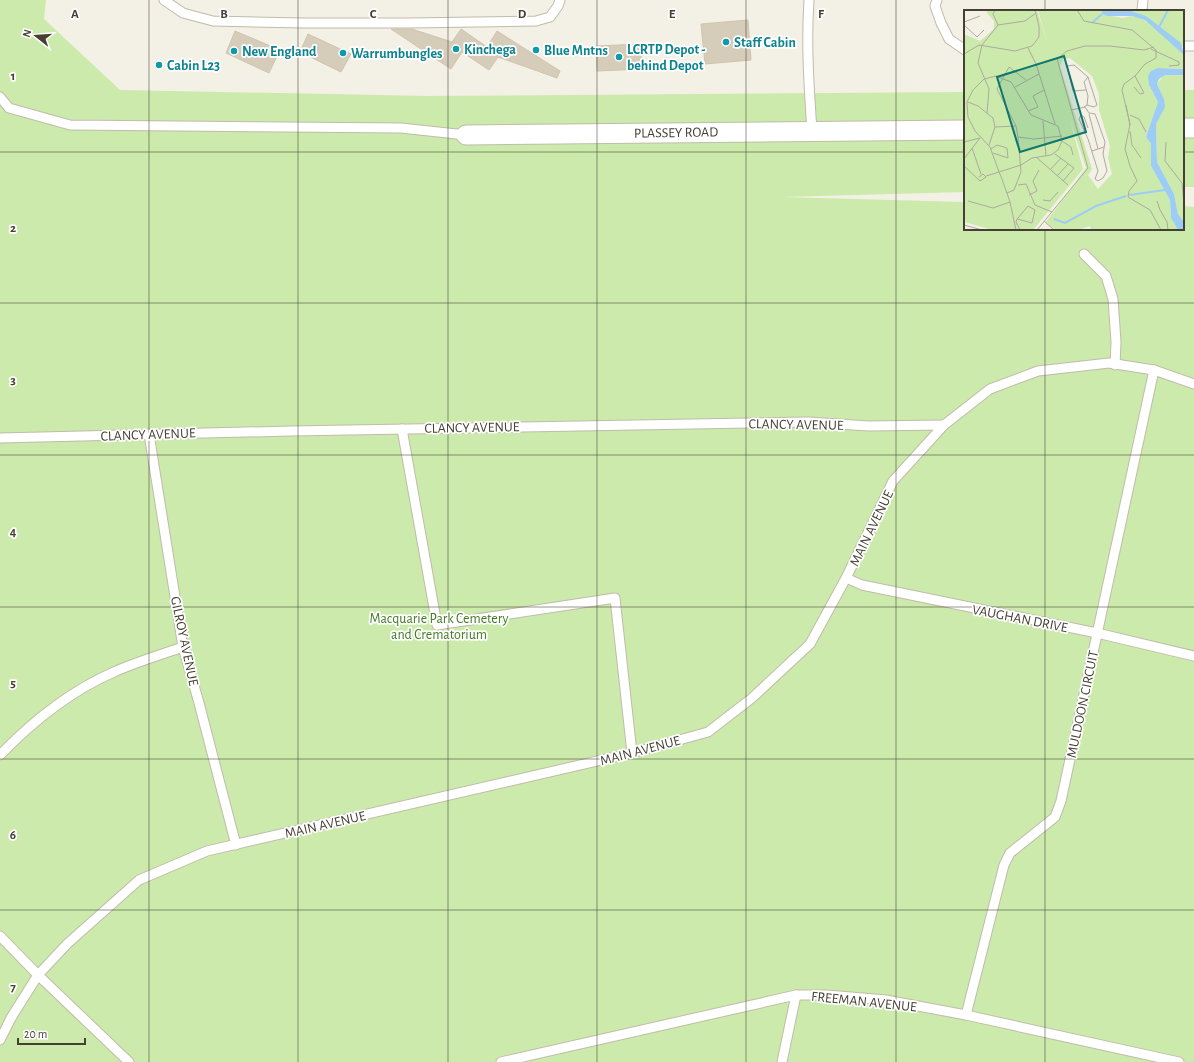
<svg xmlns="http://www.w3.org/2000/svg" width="1194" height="1062" font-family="'Alegreya Sans',sans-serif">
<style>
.green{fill:#cbeaab}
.building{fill:#d6ccba;stroke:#d1c4ad}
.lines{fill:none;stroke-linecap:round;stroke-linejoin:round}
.lane-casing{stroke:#c2bbaa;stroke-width:11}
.street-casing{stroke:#c2bbaa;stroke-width:21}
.lane{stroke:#fff;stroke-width:9}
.street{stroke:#fff;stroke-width:19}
.grid{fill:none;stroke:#464034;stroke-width:1;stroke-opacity:0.55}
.culture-dot{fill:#0f9aa8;stroke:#fff;stroke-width:1.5}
.labels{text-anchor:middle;stroke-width:3.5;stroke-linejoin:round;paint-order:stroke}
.culture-label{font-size:14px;font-weight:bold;fill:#0d838f;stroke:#fff;text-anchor:start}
.street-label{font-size:14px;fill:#464034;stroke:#fff}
.park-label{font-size:14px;fill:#427b24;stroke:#fff}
.inset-river{fill:none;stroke:#9dcdf4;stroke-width:2}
.inset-road{fill:none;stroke:#aeaa9e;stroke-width:1}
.view{fill:#0f766e;fill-opacity:0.15;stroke:#0f766e;stroke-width:2}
.inset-edge{fill:none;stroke:#464034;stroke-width:2}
.grid-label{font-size:13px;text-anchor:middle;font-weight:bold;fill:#464034;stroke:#fff;stroke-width:3.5;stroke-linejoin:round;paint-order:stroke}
</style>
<rect width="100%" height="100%" fill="#f3f0e5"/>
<!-- green -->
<g class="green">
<path d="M 0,0 L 46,0 L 44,19 L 120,90 L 428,96 L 965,92 L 965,192 L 781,197 L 965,202 L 965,229 L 1183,229 L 1183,206 L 1194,207 L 1194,1062 L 0,1062 Z"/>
<rect x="1183" y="90" width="11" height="97"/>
</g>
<!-- building -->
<g class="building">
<path d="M 748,20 L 751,60 L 705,64 L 701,24 Z"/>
<path d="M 391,29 L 412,29 L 452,42 L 461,29 L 487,47 L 497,31 L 560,71 L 557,78 L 498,57 L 489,70 L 462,52 L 451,69 Z"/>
<path d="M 235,31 L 280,50 L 269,73 L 226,53 Z"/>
<path d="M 308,34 L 351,54 L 341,72 L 300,52 Z"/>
<path d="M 640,44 L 642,69 L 597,71 L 596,46 Z"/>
</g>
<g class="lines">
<!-- lane casing -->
<g class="lane-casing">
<g id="lane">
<path d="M 164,0 L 183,13 L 213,21 L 302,23 L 409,23 L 536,21 L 550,17 L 558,6 L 560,0"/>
<path d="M 809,0 C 806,44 809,87 812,131"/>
<path d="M 937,0 L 935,6 L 941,23 L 949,39 L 965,50"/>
<path d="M 1142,11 L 1143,0"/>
<path d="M 1183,46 L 1194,46"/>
<path d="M 0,97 L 9,108 L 70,125 L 401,128 L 466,135"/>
<path d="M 1084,254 L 1106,276 L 1113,299 L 1116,342 L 1115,365"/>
<path d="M 402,429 L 437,625 L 615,598 L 632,753"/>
<path d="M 149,434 L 183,647 L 199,703 L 236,845"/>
<path d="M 0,438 L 291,431 L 808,422 L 868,426 L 944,425"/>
<path d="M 846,578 L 862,585 L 1097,633 L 1194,656"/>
<path d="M 0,755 C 33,721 70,691 114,672 C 136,662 160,655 183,647"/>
<path d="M 0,936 L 38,975 L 129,1062"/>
<path d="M 966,1015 L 1004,865 L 1010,853 L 1055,817 L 1061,801 L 1154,370"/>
<path d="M 0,1040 L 11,1018 L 38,975 L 67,944 L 139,880 L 207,851 L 632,753 L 708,732 L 752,698 L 810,644 L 846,578 L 893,481 L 944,425 L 990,389 L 1038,371 L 1109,363 L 1154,370 L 1194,384"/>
<path d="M 501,1062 L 796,995 L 827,995 L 886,1000 L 966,1015 L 1179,1062"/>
<path d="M 782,1062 L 796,995"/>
</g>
</g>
<!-- street casing -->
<g class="street-casing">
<g id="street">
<path d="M 1183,128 L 1194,128"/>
<path d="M 466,135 L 965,130"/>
</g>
</g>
<!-- lane -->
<use href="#lane" class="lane"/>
<!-- street -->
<use href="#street" class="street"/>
</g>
<!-- grid -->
<path class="grid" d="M 149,0 L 149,1062M 298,0 L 298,1062M 448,0 L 448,1062M 597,0 L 597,1062M 746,0 L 746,1062M 896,0 L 896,1062M 1045,0 L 1045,11M 0,152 L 965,152M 1183,152 L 1194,152M 1045,229 L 1045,1062M 0,303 L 1194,303M 0,455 L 1194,455M 0,607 L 1194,607M 0,759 L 1194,759M 0,910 L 1194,910"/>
<!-- markers -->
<g class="culture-dot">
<circle cx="726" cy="42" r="4"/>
<circle cx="456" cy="49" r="4"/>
<circle cx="536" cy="50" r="4"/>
<circle cx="234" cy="51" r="4"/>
<circle cx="343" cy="53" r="4"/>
<circle cx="619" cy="57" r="4"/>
<circle cx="159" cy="65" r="4"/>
</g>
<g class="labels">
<!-- culture labels -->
<g class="culture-label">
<text x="734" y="47">Staff Cabin</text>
<text x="464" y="54">Kinchega</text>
<text x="627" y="54">LCRTP Depot -<tspan x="627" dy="16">behind Depot</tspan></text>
<text x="544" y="55">Blue Mntns</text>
<text x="242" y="56">New England</text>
<text x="351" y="58">Warrumbungles</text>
<text x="167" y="70">Cabin L23</text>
</g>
<!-- street labels -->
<g class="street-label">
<text transform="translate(676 132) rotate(-1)" y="5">PLASSEY ROAD</text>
<text transform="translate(796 424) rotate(1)" y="5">CLANCY AVENUE</text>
<text transform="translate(472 427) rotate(-1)" y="5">CLANCY AVENUE</text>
<text transform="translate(148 434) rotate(-2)" y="5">CLANCY AVENUE</text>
<text transform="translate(871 528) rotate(-64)" y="5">MAIN AVENUE</text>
<text transform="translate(1020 618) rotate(11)" y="5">VAUGHAN DRIVE</text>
<text transform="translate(185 641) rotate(78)" y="5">GILROY AVENUE</text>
<text transform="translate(1082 704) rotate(-78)" y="5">MULDOON CIRCUIT</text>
<text transform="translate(640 750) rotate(-15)" y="5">MAIN AVENUE</text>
<text transform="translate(325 824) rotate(-13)" y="5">MAIN AVENUE</text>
<text transform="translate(864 1001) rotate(6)" y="5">FREEMAN AVENUE</text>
</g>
<!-- park labels -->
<g class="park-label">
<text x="439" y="623">Macquarie Park Cemetery<tspan x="439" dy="16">and Crematorium</tspan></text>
</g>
</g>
<!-- overview -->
<g transform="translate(964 10)">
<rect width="220" height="220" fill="#f3f0e5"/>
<path d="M 25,0 L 73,0 L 84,35 L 74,0 L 138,0 L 138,4 L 158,8 L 168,6 L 181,10 L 219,43 L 220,59 L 194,58 L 185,75 L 194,92 L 182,127 L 187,134 L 187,156 L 206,190 L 207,208 L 214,220 L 127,220 L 126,216 L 114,220 L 91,220 L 82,212 L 122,158 L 106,110 L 119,159 L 69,220 L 29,220 L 0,212 L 0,24 L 16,31 L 30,19 L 30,11 L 22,2 ZM 106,48 L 128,66 L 135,84 L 135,100 L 146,136 L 144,148 L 148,164 L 134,179 L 124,165 L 128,159 L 96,56 L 99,49 ZM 148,0 L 220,0 L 220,38 L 182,6 L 167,1 ZM 200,65 L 220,65 L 220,212 L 214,204 L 210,184 L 193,152 L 192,114 L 200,89 L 193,74 Z" fill="#cbeaab" fill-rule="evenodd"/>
<path d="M 138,0 L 167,1 L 182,6 L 217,33 L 220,45 L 181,10 L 168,6 L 144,6 L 138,4 ZM 194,58 L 220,59 L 220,65 L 201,65 L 195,69 L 193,74 L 200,89 L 201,97 L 192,114 L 193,152 L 210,184 L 214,204 L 220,212 L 220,220 L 214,220 L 207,208 L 206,190 L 187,156 L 187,134 L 182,127 L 194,92 L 185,75 L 184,66 L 187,61 Z" fill="#9dcdf4"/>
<path class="inset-river" d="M 128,13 L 138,4M 195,17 L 204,0M 165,185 L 201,180M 90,209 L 101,213 L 132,196 L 162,186"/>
<path class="inset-road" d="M 113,0 L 120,11 L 168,20 L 192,40 L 192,48 L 181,54 L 171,66 L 160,74 L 158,80 L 166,114 L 161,139 L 166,156 L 173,171 L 165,181 L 164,187 L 186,200 L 197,220M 0,12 L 16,6M 0,15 L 13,27 L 20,20M 34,15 L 61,11 L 72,3M 64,38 L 72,54 L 91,114M 187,39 L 215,52 L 215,55 L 205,56M 0,44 L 15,35 L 51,41 L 68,36 L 75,27 L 75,16 L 71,0M 51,77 L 75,64M 170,77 L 176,84 L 180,83 L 171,66M 122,80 L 109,81 L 103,56 L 110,55 L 124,67M 4,92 L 14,96 L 29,108 L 31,117 L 25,135M 162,95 L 166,115M 120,97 L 123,95 L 124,86 L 120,72 L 124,67 L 133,95 L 130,97 L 123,95M 107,100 L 121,97 L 125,103 L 131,104 L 134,112 L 141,132 L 139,144 L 143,161 L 139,168 L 134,171 L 131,169 L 134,161 L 124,129 L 115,109 L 117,105 L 120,107 L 124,118M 64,101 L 74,97 L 69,86 L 80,80M 23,103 L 25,79 L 14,53 L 18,35 L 34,15 L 29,4 L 31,0M 125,104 L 134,139M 166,105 L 175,109 L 182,122M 79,111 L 82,146M 31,117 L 52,116M 166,121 L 168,135 L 177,148M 54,127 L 70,129 L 98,126M 98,131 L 107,137 L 109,145M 0,132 L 16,128M 202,132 L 201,151 L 218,173 L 220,194M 8,138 L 17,164M 27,139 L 33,135 L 43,138 L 44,148 L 29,143M 128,141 L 140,137M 91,144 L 110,158 L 99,171M 72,147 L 104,175M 0,149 L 16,128M 0,156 L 16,171 L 22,167 L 19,164 L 15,167M 86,160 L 97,148M 22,166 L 35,162 L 57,155 L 68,148 L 87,145 L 94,140 L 98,131 L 94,116 L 67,105 L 47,72 L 32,66 L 20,69 L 9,80 L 3,92 L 4,107 L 11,121 L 26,137 L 35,162 L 38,169 L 46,192 L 52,220M 93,166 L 104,154M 54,175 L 62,174 L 71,195 L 88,202M 43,183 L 50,180 L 57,162 L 54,127 L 52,116 L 33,79 L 45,57 L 62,70M 65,185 L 73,181 L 69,171 L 75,160M 79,190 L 86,191 L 94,182M 4,191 L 29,198 L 46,192M 193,191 L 196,200 L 203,212 L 204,220M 53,209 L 68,213 L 71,200 L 64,196 L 54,208 L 53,209 L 52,212 L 56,220M 80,211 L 90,220M 0,215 L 18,220M 73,220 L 124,158 L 93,49 L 103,41 L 121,36 L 146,36 L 180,40 L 190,37"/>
<path class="view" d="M 100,46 L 122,122 L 56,142 L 33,67 Z"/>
<rect width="220" height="220" class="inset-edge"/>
</g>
<g class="grid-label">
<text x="75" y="18">A</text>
<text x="224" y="18">B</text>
<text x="373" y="18">C</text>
<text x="522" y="18">D</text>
<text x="672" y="18">E</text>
<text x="821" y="18">F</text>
<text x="13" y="80">1</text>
<text x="13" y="232">2</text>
<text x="13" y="384">3</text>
<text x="13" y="536">4</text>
<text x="13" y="687">5</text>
<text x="13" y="839">6</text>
<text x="13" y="991">7</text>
</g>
<!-- north arrow -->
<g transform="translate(36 36) rotate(287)" stroke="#ffffff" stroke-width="3" paint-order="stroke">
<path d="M0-3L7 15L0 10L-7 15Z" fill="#464034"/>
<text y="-6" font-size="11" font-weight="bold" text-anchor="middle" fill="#464034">N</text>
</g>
<!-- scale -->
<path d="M18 1038v6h67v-6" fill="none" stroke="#464034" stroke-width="2"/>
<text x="24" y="1038" font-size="12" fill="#464034" stroke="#ffffff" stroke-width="3" paint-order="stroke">20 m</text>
</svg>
